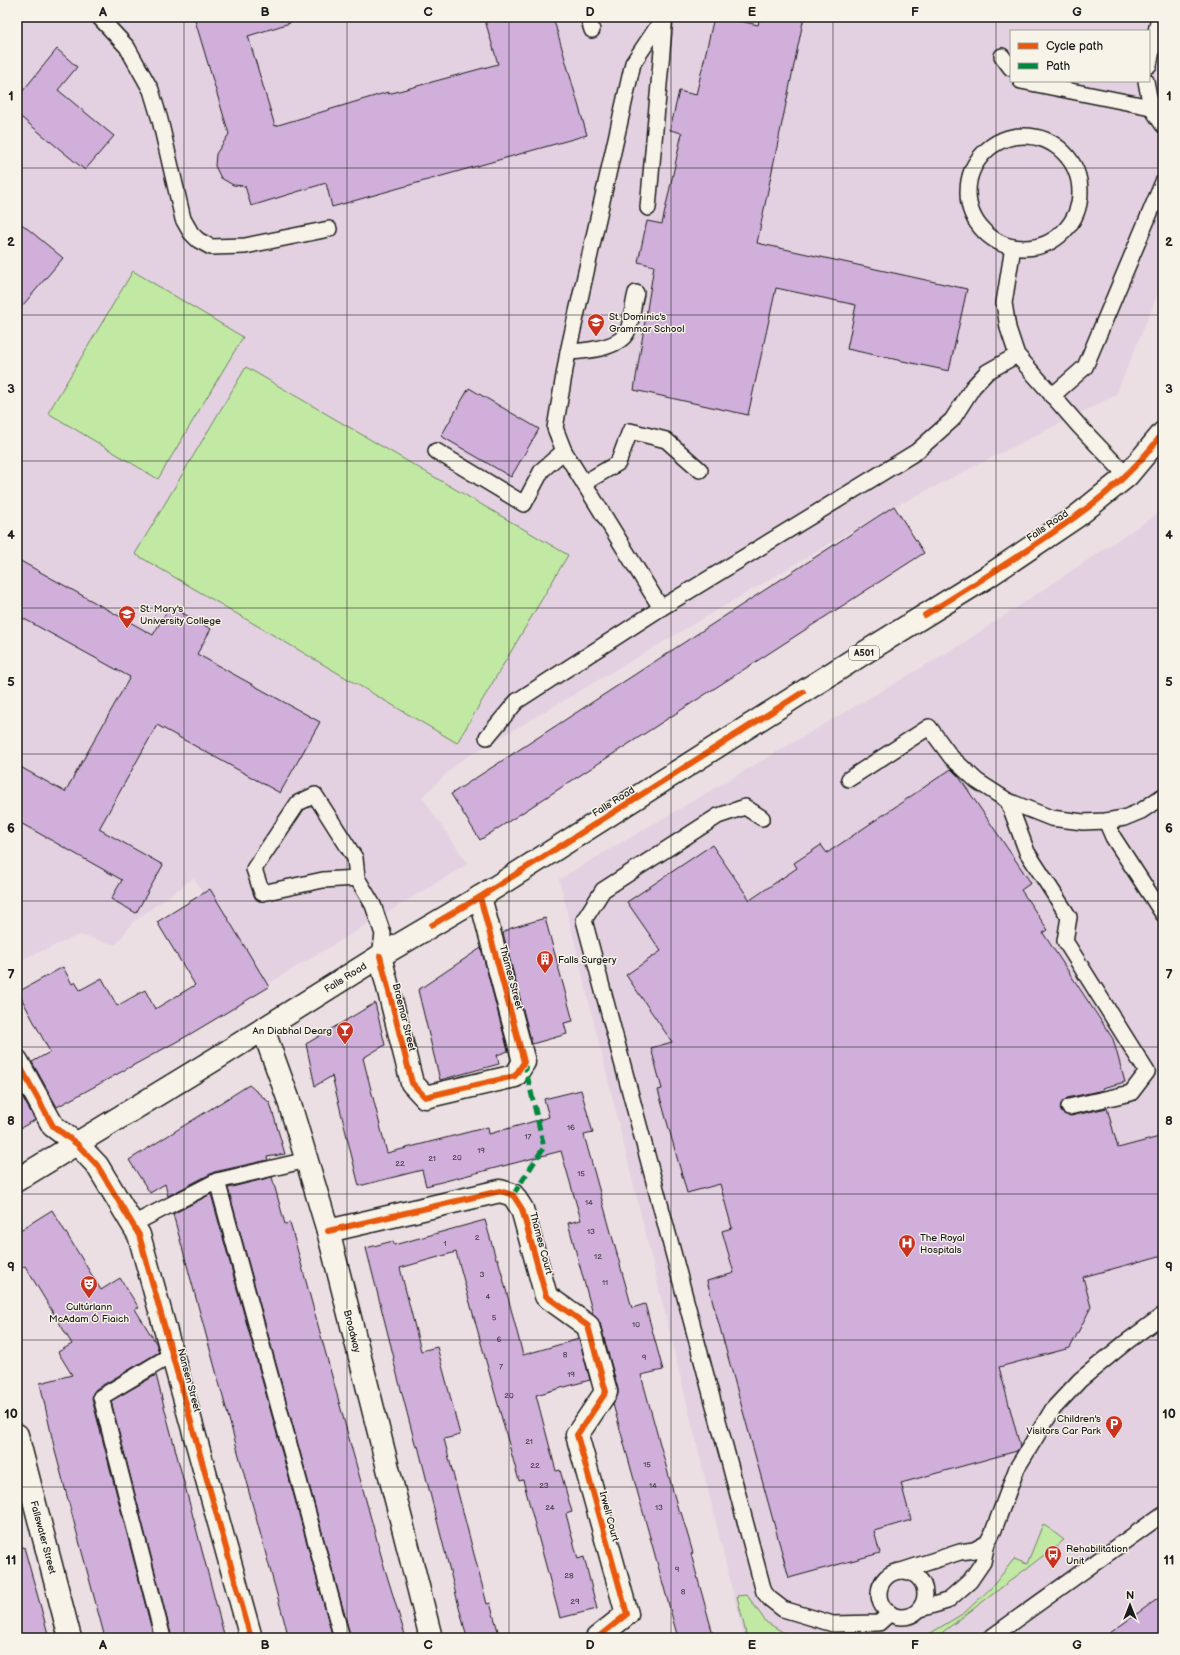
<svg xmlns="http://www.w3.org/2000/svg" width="1180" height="1655" font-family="'Balsamiq Sans',sans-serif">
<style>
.built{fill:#e3d1e1;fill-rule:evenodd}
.green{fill:#c1e9a4;stroke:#6e8260}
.building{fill:#d0afdb;stroke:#1c1c1c}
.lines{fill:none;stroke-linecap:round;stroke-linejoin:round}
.lane-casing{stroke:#1c1c1c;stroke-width:18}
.street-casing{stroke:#1c1c1c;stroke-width:25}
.secondary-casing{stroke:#1c1c1c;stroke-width:25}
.primary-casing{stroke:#1c1c1c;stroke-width:25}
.lane{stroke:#f7f3e8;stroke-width:15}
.street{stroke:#f7f3e8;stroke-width:22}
.secondary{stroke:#f7f3e8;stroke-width:22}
.primary{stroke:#f7f3e8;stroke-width:22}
.quiet{stroke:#00873e;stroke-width:5;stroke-dasharray:10 5;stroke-linecap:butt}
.cycleway-casing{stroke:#f7f3e8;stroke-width:8}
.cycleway{stroke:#e8590c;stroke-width:6}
.grid{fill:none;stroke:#1c1c1c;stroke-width:1;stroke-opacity:0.55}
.labels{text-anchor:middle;stroke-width:3;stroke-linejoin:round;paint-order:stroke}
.number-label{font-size:8px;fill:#49414c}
.shield{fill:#f7f3e8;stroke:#5e5c59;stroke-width:1}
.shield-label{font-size:9px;font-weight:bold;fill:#1c1c1c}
.poi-label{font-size:10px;fill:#1c1c1c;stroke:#f7f3e8;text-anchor:start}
.street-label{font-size:10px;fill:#1c1c1c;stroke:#f7f3e8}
.neatline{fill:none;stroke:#1c1c1c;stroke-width:1.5}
.grid-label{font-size:13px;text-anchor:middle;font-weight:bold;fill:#1c1c1c}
</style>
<rect width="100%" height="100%" fill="#ebdfe4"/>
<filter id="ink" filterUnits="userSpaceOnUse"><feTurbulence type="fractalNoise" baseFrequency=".025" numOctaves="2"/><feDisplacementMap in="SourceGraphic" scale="8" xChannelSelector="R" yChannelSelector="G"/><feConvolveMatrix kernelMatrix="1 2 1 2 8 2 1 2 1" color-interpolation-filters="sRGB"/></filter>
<g filter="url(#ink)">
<!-- built -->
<g class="built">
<path d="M 17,17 L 1163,17 L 1163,282 L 1116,395 L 886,511 L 459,762 L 422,797 L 468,864 L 261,988 L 194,878 L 133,922 L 116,945 L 79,935 L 17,962 ZM 1011,31 L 1149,31 L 1149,81 L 1011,81 Z"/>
<path d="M 1163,510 L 1163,1638 L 744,1638 L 559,879 L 960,645 Z"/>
</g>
<!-- green -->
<g class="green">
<path d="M 133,271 L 243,337 L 158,479 L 48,413 Z"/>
<path d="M 246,367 L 568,555 L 457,743 L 135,554 Z"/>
<path d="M 1043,1524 L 1064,1540 L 935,1638 L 917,1638 L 924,1637 L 964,1613 L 992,1587 L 1014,1559 L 1027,1564 Z"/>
<path d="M 747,1595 L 766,1622 L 793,1638 L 747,1638 L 737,1596 Z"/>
</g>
<!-- building -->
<g class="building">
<path d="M 194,17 L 289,17 L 290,23 L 248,36 L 275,126 L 388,92 L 388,94 L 498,64 L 484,17 L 553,17 L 587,135 L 332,207 L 326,183 L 251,206 L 245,186 L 233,185 L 221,178 L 215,166 L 216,154 L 229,134 Z"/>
<path d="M 714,17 L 722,17 L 758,25 L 760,17 L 804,17 L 757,243 L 967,289 L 949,371 L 847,349 L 856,305 L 776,288 L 748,415 L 634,390 L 654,266 L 638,262 L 647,221 L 662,224 L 682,133 L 670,130 L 679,91 L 696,95 Z"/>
<path d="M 57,49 L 77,67 L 58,90 L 114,136 L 85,170 L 17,114 L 17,98 Z"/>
<path d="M 17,220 L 63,258 L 17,312 Z"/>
<path d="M 469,388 L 539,429 L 511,477 L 441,436 Z"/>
<path d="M 894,506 L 924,553 L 480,840 L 451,794 Z"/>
<path d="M 17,559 L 153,635 L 170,606 L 211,629 L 197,654 L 320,722 L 280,793 L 157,725 L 99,829 L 163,865 L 136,913 L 111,899 L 122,880 L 17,821 L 17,765 L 65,792 L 130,677 L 17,615 Z"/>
<path d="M 951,769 L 959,777 L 1031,883 L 1021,890 L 1048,930 L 1043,933 L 1113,1039 L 1125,1082 L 1102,1088 L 1103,1090 L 1067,1098 L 1061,1104 L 1060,1109 L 1062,1113 L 1066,1115 L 1071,1116 L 1107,1108 L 1118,1148 L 1163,1136 L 1163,1255 L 1083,1277 L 1091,1307 L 1070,1348 L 999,1367 L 1020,1446 L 1017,1451 L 901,1483 L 911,1520 L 874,1531 L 880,1553 L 789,1578 L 707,1281 L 734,1273 L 722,1231 L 732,1228 L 720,1184 L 687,1193 L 658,1090 L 662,1089 L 651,1048 L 672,1042 L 626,975 L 661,951 L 627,902 L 712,845 L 750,900 L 797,868 L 794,863 L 821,845 L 827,853 Z"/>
<path d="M 210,889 L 269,987 L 187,1036 L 57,1107 L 32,1062 L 50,1052 L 18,992 L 63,967 L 72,984 L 75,982 L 80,990 L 102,978 L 117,1006 L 145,990 L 155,1009 L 195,985 L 157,922 Z"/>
<path d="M 545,918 L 573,1021 L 564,1023 L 567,1034 L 532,1044 L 503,933 L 511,928 Z"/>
<path d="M 481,948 L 508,1051 L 497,1055 L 499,1064 L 440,1080 L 418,990 Z"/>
<path d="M 375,1003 L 385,1045 L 363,1058 L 387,1153 L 488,1127 L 489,1134 L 549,1117 L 544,1099 L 581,1090 L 593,1133 L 584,1135 L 632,1308 L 645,1304 L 663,1370 L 641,1375 L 679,1513 L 681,1512 L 693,1553 L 691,1554 L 714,1638 L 678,1638 L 613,1404 L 618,1394 L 618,1389 L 600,1323 L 593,1314 L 568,1223 L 581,1220 L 561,1151 L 426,1186 L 422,1170 L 359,1186 L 332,1076 L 315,1086 L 306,1044 Z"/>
<path d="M 249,1085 L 270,1103 L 285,1154 L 267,1157 L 268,1160 L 214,1172 L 168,1196 L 165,1184 L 150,1193 L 129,1160 Z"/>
<path d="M 17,1087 L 35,1120 L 17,1130 Z"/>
<path d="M 272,1177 L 285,1224 L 290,1223 L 384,1566 L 406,1638 L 351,1638 L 228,1188 Z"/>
<path d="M 211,1194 L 333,1638 L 289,1638 L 279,1602 L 173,1214 Z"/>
<path d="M 52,1210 L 101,1290 L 120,1278 L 139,1308 L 135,1309 L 156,1343 L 159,1352 L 96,1389 L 93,1393 L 92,1399 L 154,1638 L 105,1638 L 55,1451 L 40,1383 L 72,1375 L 58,1352 L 72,1344 L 25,1266 L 17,1271 L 17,1232 Z"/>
<path d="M 485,1220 L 496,1259 L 498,1259 L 523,1355 L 579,1339 L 590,1380 L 536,1395 L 556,1471 L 560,1470 L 572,1512 L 566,1514 L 578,1559 L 584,1557 L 597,1609 L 560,1618 L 523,1480 L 519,1481 L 456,1252 L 400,1268 L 421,1351 L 437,1347 L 447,1384 L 460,1435 L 444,1439 L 487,1604 L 490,1603 L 500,1638 L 467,1638 L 418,1446 L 416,1447 L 393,1359 L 394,1358 L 366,1248 L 393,1241 L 394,1245 Z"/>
<path d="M 156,1375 L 166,1414 L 225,1638 L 172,1638 L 111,1401 Z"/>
<path d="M 24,1547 L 43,1615 L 49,1638 L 17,1638 L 17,1548 Z"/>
<path d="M 1163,1595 L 1163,1638 L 1103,1638 Z"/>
</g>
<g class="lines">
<!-- lane casing -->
<g class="lane-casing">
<g id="lane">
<path d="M 99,17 L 127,47 L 151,90 L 160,120 L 183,219 L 191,233 L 198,240 L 211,247 L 245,246 L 329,229"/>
<path d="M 588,17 L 592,30"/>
<path d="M 1002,56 L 1011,68"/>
<path d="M 1149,65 L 1159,17"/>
<path d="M 1021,81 L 1151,107"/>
<path d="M 1146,81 L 1151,107 L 1163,125"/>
<circle cx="1024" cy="192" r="56"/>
<path d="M 648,208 L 665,17"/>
<path d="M 1013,247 L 1004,303 L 1008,328 L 1017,355 L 1080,427 L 1127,476"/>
<path d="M 568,352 C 585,351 621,349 628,330 C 632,319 633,304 636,293"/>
<path d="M 1052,396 L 1085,367 L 1163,182"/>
<path d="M 436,451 L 524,504 L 542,470 L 564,451"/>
<path d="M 584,483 L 618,463 L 630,431 L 666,440 L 700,470"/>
<path d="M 661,608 L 564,451 L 555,428 L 568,352 L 633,63 L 664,17"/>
<path d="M 487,737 L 517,701 L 661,608 L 916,452 L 952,420 L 973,387 L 987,372 L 1017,355"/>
<path d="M 849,779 L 929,727 L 951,757 L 977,781 L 1008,801 L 1051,818 L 1083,822 L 1106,821 L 1124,818 L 1141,811 L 1163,796"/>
<path d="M 1008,801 L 1027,852 L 1069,917 L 1065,941 L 1147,1072 L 1131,1093 L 1069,1107"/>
<path d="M 762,818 L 745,807 L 718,816 L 603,890 L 584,920 L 764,1592 L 770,1599 L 783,1609 L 833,1624 L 879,1623 L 890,1613"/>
<path d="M 1106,821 L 1113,837 L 1163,914"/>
<path d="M 357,878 L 323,880 L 262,893 L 254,869 L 298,803 L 315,795 L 355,858 L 357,878 L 373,905 L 383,934 L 380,956"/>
<path d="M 217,1181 L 342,1638"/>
<path d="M 133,1224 L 217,1181 L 307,1160"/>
<path d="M 901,1571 L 960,1552 L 974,1550 L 987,1543"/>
<circle cx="902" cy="1594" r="23"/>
<path d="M 920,1609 L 947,1601 L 970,1581 L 983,1562 L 987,1543 L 993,1532 L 1017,1468 L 1053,1409 L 1080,1380 L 1125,1343 L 1163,1315"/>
<path d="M 163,1638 L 101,1397 L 173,1354"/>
<path d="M 990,1638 L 1163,1514"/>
</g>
</g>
<!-- street casing -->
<g class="street-casing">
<g id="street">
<path d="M 380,956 L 412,1083 L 425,1097 L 515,1076 L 524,1062 L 480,897"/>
<path d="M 17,1061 L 53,1126 L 77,1144 L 97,1165 L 139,1235 L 251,1638"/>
<path d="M 328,1231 L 500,1191 L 513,1195 L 522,1209 L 546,1296 L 588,1326 L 606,1392 L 577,1435 L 627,1614 L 597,1638"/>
<path d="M 17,1435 L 70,1638"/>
</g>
</g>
<!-- secondary casing -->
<g class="secondary-casing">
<path id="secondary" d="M 263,1029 L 288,1098 L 328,1231 L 431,1638"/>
</g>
<!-- primary casing -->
<g class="primary-casing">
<path id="primary" d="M 17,1180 L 217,1058 L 380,956 L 480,897 L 864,653 L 987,577 L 1076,517 L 1127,476 L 1163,433"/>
</g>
<!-- lane -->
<use href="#lane" class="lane"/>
<!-- street -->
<use href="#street" class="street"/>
<!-- secondary -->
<use href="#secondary" class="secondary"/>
<!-- primary -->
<use href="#primary" class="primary"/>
<!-- quiet -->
<path class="quiet" d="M 513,1195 L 544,1147 L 524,1062"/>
<!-- cycleway casing -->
<g class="cycleway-casing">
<g id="cycleway">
<path d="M 925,615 C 963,592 999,569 1036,544 C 1084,512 1129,480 1163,433"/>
<path d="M 432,925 L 480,897 L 803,692"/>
<path d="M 380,956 L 412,1083 L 425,1097 L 515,1076 L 524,1062 L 480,897"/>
<path d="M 17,1061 L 53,1126 L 77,1144 L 97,1165 L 139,1235 L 251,1638"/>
<path d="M 328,1231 L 500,1191 L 513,1195 L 522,1209 L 546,1296 L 588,1326 L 606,1392 L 577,1435 L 627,1614 L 597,1638"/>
</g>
</g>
<!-- cycleway -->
<use href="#cycleway" class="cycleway"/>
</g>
</g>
<!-- grid -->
<path class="grid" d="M 184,17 L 184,1638M 347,17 L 347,1638M 509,17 L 509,1638M 671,17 L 671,1638M 833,17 L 833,1638M 996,17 L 996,1638M 17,168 L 1163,168M 17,315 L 1163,315M 17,461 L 1163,461M 17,608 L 1163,608M 17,754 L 1163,754M 17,901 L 1163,901M 17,1047 L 1163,1047M 17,1194 L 1163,1194M 17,1340 L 1163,1340M 17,1487 L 1163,1487"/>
<!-- icons -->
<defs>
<g id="school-pin" transform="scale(0.9)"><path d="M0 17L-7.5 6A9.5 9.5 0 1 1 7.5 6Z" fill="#c8321e" stroke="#f7f3e8"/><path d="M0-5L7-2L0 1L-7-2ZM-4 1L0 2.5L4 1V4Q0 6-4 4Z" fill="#fff"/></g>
<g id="university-pin" transform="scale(0.9)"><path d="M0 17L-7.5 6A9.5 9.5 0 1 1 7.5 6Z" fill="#c8321e" stroke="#f7f3e8"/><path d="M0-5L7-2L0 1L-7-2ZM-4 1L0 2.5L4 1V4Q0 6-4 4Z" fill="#fff"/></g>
<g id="building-pin" transform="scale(0.9)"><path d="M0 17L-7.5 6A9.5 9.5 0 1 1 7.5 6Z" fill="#c8321e" stroke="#f7f3e8"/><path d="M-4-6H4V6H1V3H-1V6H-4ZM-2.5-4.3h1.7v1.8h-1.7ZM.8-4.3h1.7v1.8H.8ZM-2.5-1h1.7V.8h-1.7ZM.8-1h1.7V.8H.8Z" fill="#fff"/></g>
<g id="bar-pin" transform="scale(0.9)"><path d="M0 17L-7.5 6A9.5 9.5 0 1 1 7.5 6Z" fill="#c8321e" stroke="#f7f3e8"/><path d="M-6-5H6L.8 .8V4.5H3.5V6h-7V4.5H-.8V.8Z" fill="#fff"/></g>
<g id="hospital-pin" transform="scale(0.9)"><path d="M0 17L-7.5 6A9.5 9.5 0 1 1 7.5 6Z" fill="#c8321e" stroke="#f7f3e8"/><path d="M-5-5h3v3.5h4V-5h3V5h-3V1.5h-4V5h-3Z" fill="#fff"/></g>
<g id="theatre-pin" transform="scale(0.9)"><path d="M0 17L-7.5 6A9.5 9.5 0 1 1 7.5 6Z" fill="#c8321e" stroke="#f7f3e8"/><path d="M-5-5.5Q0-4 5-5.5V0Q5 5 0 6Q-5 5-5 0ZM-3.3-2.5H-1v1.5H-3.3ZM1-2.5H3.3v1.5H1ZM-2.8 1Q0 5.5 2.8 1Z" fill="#fff"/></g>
<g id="parking-pin" transform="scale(0.9)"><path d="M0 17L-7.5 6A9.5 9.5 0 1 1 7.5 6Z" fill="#c8321e" stroke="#f7f3e8"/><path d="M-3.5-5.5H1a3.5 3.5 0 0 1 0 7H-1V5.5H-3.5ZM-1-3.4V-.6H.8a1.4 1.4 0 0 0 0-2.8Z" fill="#fff"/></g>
<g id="bus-pin" transform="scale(0.9)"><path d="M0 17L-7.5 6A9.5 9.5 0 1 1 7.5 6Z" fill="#c8321e" stroke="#f7f3e8"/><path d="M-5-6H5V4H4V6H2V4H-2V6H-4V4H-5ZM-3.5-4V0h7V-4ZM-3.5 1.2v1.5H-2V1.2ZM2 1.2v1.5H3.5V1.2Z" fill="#fff"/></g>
</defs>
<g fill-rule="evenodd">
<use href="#school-pin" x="596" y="322"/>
<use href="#university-pin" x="127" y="614"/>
<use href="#building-pin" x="545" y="959"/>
<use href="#bar-pin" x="345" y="1030"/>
<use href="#hospital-pin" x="907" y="1243"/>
<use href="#theatre-pin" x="89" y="1284"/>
<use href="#parking-pin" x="1114" y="1424"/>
<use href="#bus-pin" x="1053" y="1554"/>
</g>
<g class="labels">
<!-- number labels -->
<g class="number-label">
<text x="571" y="1130">16</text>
<text x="528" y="1139">17</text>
<text x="481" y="1153">19</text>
<text x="457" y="1160">20</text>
<text x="432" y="1161">21</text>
<text x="400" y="1166">22</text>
<text x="581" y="1176">15</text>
<text x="589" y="1205">14</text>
<text x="591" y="1234">13</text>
<text x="477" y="1240">2</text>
<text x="445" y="1246">1</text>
<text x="598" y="1259">12</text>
<text x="482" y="1277">3</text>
<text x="605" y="1285">11</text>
<text x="488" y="1299">4</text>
<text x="494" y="1320">5</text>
<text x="636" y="1327">10</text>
<text x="499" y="1342">6</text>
<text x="565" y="1357">8</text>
<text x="644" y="1360">9</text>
<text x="501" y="1369">7</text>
<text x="571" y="1377">19</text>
<text x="509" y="1398">20</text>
<text x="529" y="1444">21</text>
<text x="647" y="1467">15</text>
<text x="535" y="1468">22</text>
<text x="544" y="1488">23</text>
<text x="653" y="1488">14</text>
<text x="550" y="1510">24</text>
<text x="659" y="1510">13</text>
<text x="677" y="1572">9</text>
<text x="569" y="1578">28</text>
<text x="683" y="1594">8</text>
<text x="575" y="1604">29</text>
</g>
<!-- shield labels -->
<rect class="shield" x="849" y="646" width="30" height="14" rx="3"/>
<g class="shield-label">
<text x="864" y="656">A501</text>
</g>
<!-- poi labels -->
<g class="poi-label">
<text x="609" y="320">St. Dominic's<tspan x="609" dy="12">Grammar School</tspan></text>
<text x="140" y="612">St. Mary's<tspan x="140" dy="12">University College</tspan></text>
<text x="558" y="963">Falls Surgery</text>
<text x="332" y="1034" text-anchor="end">An Diabhal Dearg</text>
<text x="920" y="1241">The Royal<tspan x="920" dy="12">Hospitals</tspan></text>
<text x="89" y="1310" text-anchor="middle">Cultúrlann<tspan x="89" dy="12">McAdam Ó Fiaich</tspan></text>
<text x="1101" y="1422" text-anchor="end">Children's<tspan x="1101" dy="12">Visitors Car Park</tspan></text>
<text x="1066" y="1552">Rehabilitation<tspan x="1066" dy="12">Unit</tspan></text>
</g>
<!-- street labels -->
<g class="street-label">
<text transform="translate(1047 525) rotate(-34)" y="4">Falls Road</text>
<text transform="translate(613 801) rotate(-32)" y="4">Falls Road</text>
<text transform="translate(345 977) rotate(-32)" y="4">Falls Road</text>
<text transform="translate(512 977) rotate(75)" y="4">Thames Street</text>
<text transform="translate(405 1017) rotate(76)" y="4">Braemar Street</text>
<text transform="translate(542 1243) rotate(75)" y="4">Thames Court</text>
<text transform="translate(353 1331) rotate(76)" y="4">Broadway</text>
<text transform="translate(190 1380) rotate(75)" y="4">Nansen Street</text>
<text transform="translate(610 1516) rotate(75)" y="4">Irwell Court</text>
<text transform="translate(44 1537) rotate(75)" y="4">Fallswater Street</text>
</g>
</g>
<!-- margin -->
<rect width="1180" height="1655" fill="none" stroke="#f7f3e8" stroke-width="44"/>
<!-- legend -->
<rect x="1010" y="30" width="140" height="52" fill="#f7f3e8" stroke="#9f9d96"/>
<rect x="1018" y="43" width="20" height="6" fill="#e8590c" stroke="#9f9d96"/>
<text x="1046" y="50" font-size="12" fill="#1c1c1c">Cycle path</text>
<rect x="1018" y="63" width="20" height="6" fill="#00873e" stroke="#9f9d96"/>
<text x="1046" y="70" font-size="12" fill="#1c1c1c">Path</text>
<!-- north arrow -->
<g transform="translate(1130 1605)" stroke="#f7f3e8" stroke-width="3" paint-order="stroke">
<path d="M0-3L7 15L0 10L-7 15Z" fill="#1c1c1c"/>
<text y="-6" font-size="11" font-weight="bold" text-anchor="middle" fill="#1c1c1c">N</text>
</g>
<rect x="22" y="22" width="1136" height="1611" class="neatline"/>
<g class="grid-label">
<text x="103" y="16">A</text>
<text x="265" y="16">B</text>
<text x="428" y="16">C</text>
<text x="590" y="16">D</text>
<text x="752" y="16">E</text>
<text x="915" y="16">F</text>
<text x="1077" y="16">G</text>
<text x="11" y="100">1</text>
<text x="1169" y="100">1</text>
<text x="11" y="246">2</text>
<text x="1169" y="246">2</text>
<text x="11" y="393">3</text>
<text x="1169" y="393">3</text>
<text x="11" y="539">4</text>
<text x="1169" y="539">4</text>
<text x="11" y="686">5</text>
<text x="1169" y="686">5</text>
<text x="11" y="832">6</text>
<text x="1169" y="832">6</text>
<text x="11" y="979">7</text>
<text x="1169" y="979">7</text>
<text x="11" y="1125">8</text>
<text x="1169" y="1125">8</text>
<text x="11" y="1271">9</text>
<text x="1169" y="1271">9</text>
<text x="11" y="1418">10</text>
<text x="1169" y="1418">10</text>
<text x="11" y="1564">11</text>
<text x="1169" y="1564">11</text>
<text x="103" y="1649">A</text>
<text x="265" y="1649">B</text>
<text x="428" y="1649">C</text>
<text x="590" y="1649">D</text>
<text x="752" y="1649">E</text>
<text x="915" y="1649">F</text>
<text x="1077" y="1649">G</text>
</g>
</svg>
